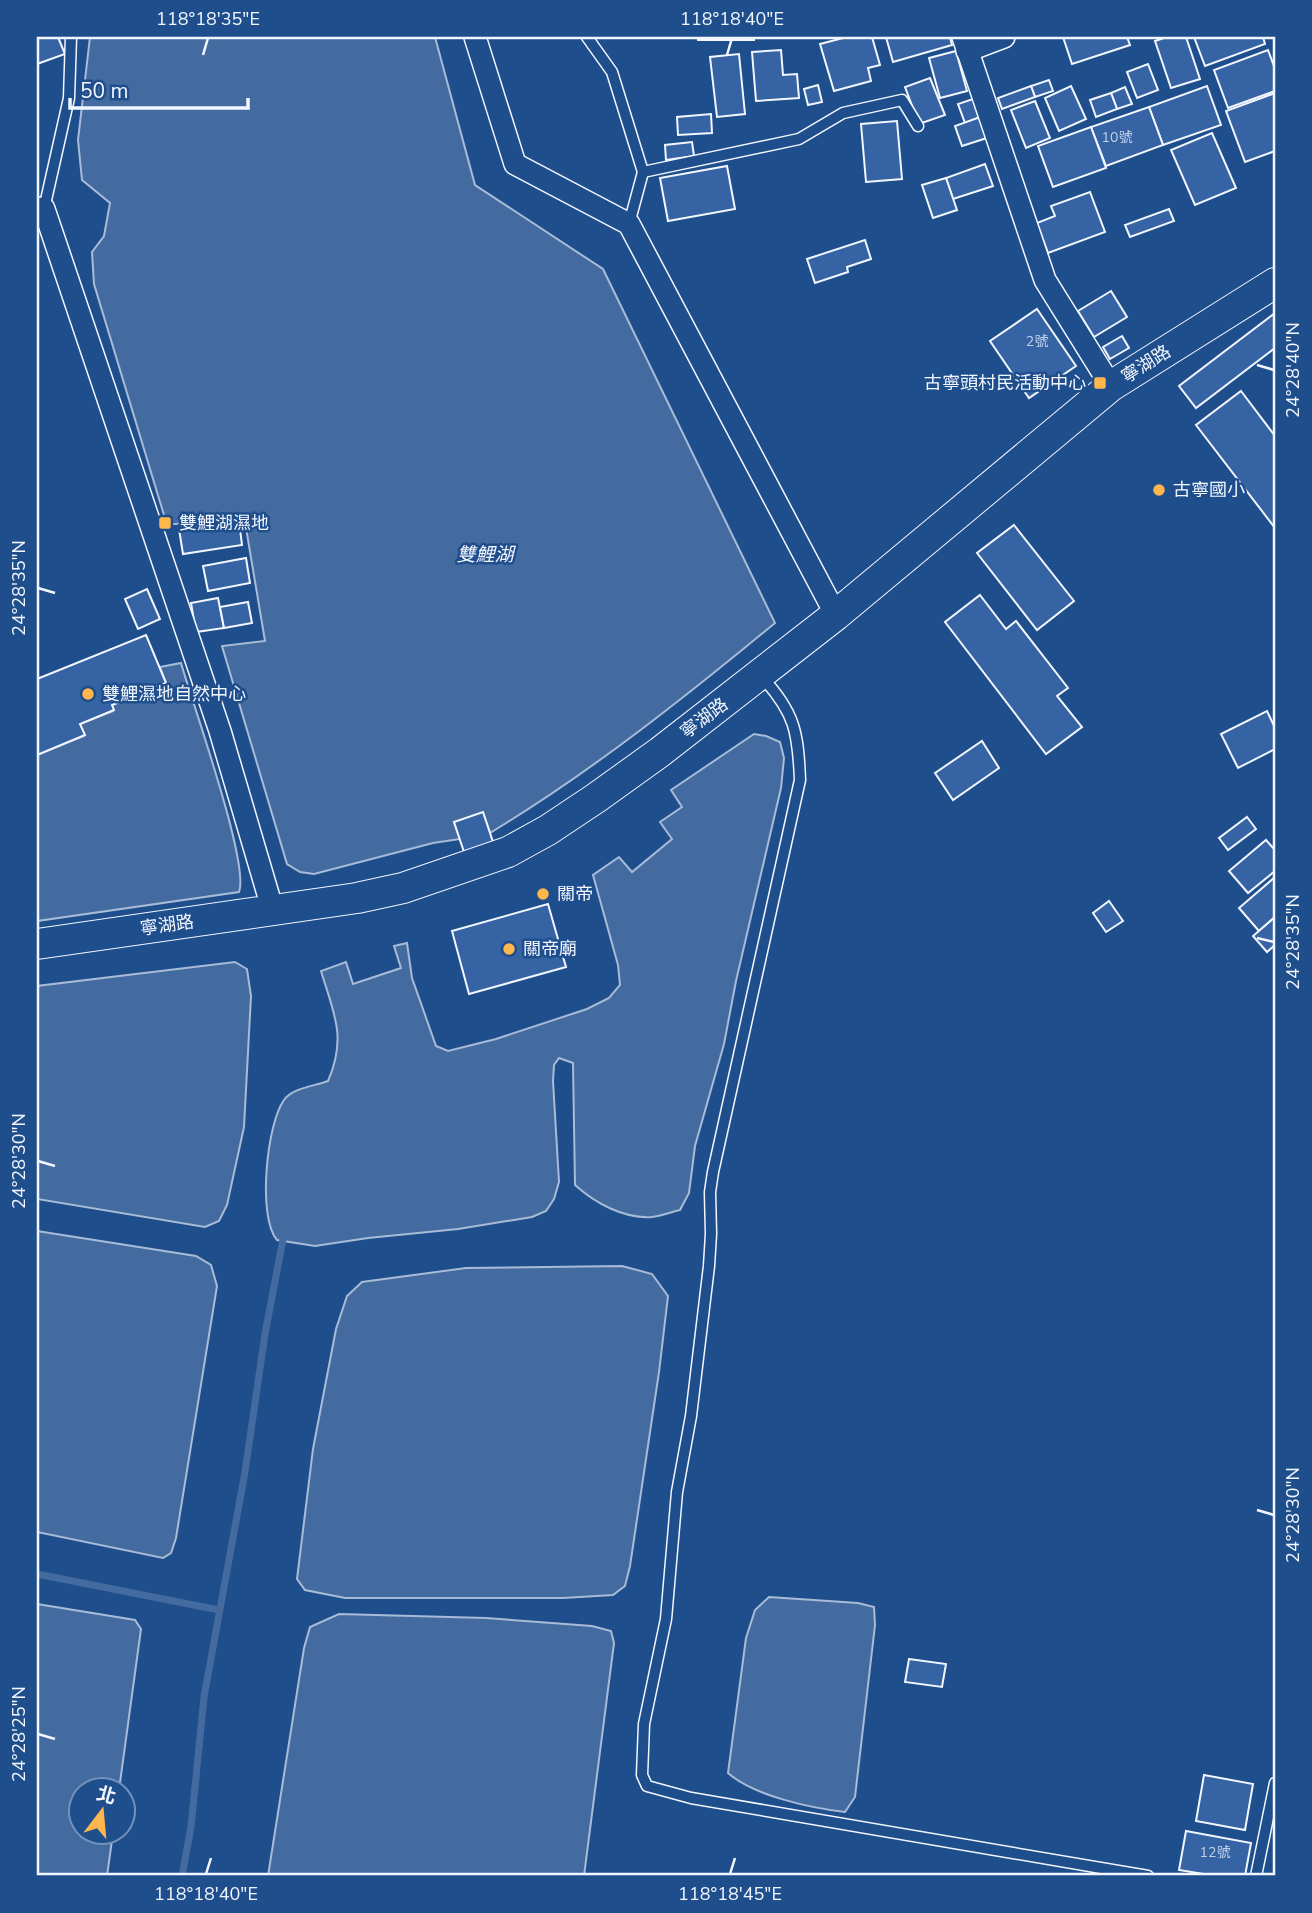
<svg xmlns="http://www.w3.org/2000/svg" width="1312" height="1913" font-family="'Nunito Sans','Noto Sans TC',sans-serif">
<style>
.water{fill:#446ba0;stroke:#a8bbd7;stroke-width:2}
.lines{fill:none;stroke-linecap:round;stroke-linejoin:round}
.stream{stroke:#446ba0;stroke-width:7}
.building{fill:#3563a3;stroke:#f2f6ff;stroke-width:2}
.lane-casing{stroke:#f2f6ff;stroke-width:13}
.street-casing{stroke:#f2f6ff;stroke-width:24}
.secondary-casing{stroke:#f2f6ff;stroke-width:32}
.lane{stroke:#1f4e8c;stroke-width:10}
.street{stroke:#1f4e8c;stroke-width:21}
.secondary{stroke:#1f4e8c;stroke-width:30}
.ticks{fill:none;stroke:#f2f6ff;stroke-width:2.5}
.poi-dot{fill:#ffb74d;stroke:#1f4e8c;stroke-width:2.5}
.labels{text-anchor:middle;stroke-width:5;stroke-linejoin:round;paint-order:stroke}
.number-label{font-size:14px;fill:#c3d1e8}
.street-label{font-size:18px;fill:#f2f6ff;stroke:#1f4e8c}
.poi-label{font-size:18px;fill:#f2f6ff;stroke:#1f4e8c;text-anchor:start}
.water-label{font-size:19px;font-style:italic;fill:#f2f6ff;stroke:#1f4e8c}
.neatline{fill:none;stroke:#f2f6ff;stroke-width:2.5}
.ticks-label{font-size:18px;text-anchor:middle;fill:#f2f6ff}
</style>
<rect width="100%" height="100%" fill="#1f4e8c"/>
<!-- water -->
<g class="water">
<path d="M 90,37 L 435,37 L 475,185 L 603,269 L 775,623 C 684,698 591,772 490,833 L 483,813 L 454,822 L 460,839 L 433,843 L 314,874 L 300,872 L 287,864 L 222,646 L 265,641 L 244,516 L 167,525 L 94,284 L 92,252 L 104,236 L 110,203 L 82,180 L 78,140 Z"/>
<path d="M 181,663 C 192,702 250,864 239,892 L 37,921 L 37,755 L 84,736 L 80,724 L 113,711 L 112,705 L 166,683 L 160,667 Z"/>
<path d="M 754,734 L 766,736 L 780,742 L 784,758 L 781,788 L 736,981 L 724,1044 L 695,1146 L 689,1193 L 680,1210 C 671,1212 661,1216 652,1217 C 624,1219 595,1203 575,1185 L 573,1063 L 559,1058 L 554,1065 L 553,1081 L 559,1182 L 554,1199 L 546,1211 L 532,1217 L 458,1229 L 368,1238 L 315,1246 L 277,1240 C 257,1217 267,1123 284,1100 C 292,1088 315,1086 328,1081 C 347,1037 334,1014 321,971 L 346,962 L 353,984 L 401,968 L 394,946 L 407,943 L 412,978 L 436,1046 L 448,1051 L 496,1039 L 587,1009 L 609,998 L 620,985 L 618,965 L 593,875 L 619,857 L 632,872 L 672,839 L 660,822 L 682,807 L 671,790 Z"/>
<path d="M 235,962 L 247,969 L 251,996 L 244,1127 L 227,1205 L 219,1221 L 205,1227 L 37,1199 L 37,986 Z"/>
<path d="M 37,1231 L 196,1256 L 211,1265 L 217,1286 L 176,1538 L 171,1553 L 163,1558 L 37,1532 Z"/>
<path d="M 622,1266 L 652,1274 L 668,1296 L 659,1372 L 630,1566 L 625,1586 L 613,1595 L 563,1598 L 345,1598 L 305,1590 L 297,1579 L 313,1449 L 336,1329 L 347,1296 L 362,1282 L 466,1268 Z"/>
<path d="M 769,1597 L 858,1603 L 874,1607 L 875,1625 L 855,1797 L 845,1812 C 811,1808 754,1796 728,1773 L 746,1638 L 755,1610 Z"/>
<path d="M 37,1604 L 135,1620 L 141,1629 L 119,1790 L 80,1790 L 80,1832 L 113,1833 L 107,1876 L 37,1876 Z"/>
<path d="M 339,1614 L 486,1618 L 592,1626 L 611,1631 L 614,1643 L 584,1876 L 268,1876 L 304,1648 L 310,1627 Z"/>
</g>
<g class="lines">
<!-- stream -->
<g class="stream">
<path d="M 37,1574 L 219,1610"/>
<path d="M 182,1876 L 191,1827 L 204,1697 L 245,1472 L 265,1334 L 284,1234"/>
</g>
</g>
<!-- building -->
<g class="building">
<path d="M 37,37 L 58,37 L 65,54 L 37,64 Z"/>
<rect x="698" y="37" width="56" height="3"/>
<path d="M 847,37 L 872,37 L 880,65 L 868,68 L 871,81 L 834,91 L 820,44 Z"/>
<path d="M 886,37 L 950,37 L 952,45 L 893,62 Z"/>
<path d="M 1063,37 L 1127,37 L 1130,45 L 1072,64 Z"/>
<path d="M 1167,37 L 1186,37 L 1200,79 L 1171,88 L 1155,41 Z"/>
<path d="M 1194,37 L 1263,37 L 1265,44 L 1205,66 Z"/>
<path d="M 781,50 L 783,75 L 797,74 L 799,98 L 756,101 L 752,52 Z"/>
<path d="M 1268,50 L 1275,69 L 1275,91 L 1228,108 L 1214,70 Z"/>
<path d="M 956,51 L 967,91 L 940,98 L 929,58 Z"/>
<path d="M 739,54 L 745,114 L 717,117 L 710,57 Z"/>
<path d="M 1148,64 L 1158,90 L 1137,98 L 1127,72 Z"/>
<path d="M 930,78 L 945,115 L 919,124 L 905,87 Z"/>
<path d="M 1049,80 L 1053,91 L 1035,97 L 1031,86 Z"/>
<path d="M 818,85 L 822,102 L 808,105 L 804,89 Z"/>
<path d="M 1031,86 L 1035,97 L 1002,109 L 998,98 Z"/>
<path d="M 1071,86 L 1086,119 L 1059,131 L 1045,98 Z"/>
<path d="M 1207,86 L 1221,125 L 1163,145 L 1149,107 Z"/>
<path d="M 1125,87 L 1132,104 L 1117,109 L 1111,93 Z"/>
<path d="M 1111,93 L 1117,109 L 1096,117 L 1090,100 Z"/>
<path d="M 1275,93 L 1275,151 L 1245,162 L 1226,111 Z"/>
<path d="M 976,98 L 983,116 L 965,123 L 958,104 Z"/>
<path d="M 1035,101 L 1050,138 L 1026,148 L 1011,110 Z"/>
<path d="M 1149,107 L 1163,145 L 1106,166 L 1091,127 Z"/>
<path d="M 711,114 L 712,133 L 678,135 L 677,117 Z"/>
<path d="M 983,116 L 990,137 L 962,146 L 955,126 Z"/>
<path d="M 897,121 L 902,179 L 866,182 L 861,124 Z"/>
<path d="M 1091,127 L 1106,168 L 1053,187 L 1038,146 Z"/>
<path d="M 1212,133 L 1236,188 L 1195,205 L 1171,150 Z"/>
<path d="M 692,142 L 694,156 L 666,160 L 665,145 Z"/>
<path d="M 985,164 L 993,186 L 953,199 L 946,178 Z"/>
<path d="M 727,166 L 735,209 L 668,221 L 660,178 Z"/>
<path d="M 946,178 L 957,210 L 933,218 L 922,185 Z"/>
<path d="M 1090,192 L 1105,232 L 1048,253 L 1037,223 L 1055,216 L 1051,206 Z"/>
<path d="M 1169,209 L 1174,221 L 1130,237 L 1125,225 Z"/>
<path d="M 865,240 L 871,259 L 847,267 L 848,272 L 815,283 L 807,259 Z"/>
<path d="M 1111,291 L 1127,317 L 1094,337 L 1078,311 Z"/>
<path d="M 1037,309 L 1076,366 L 1029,398 L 990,341 Z"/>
<path d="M 1275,313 L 1275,348 L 1196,408 L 1179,386 Z"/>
<path d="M 1122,336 L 1129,348 L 1110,359 L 1103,347 Z"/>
<path d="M 1241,391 L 1275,436 L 1275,528 L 1196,425 Z"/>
<path d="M 239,521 L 242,545 L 183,554 L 179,529 Z"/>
<path d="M 1014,525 L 1074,601 L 1037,630 L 977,553 Z"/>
<path d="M 246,558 L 250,583 L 208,591 L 203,566 Z"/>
<path d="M 147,589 L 160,619 L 138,629 L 125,599 Z"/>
<path d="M 980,595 L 1006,629 L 1016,621 L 1068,688 L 1057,696 L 1082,727 L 1046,754 L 945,622 Z"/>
<path d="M 218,598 L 224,628 L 196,632 L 191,603 Z"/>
<path d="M 248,602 L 252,623 L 224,628 L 220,607 Z"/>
<path d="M 146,635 L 166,683 L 112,705 L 114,710 L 80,724 L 85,735 L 37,755 L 37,679 Z"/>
<path d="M 1267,711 L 1275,728 L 1275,749 L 1238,768 L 1221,734 Z"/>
<path d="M 982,741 L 999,768 L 953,800 L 935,773 Z"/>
<path d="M 483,812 L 494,845 L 465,855 L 454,822 Z"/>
<path d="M 1247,817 L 1256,829 L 1228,850 L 1219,838 Z"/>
<path d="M 1266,840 L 1275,850 L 1275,871 L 1248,893 L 1229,871 Z"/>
<path d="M 1275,877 L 1275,917 L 1259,931 L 1239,908 Z"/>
<path d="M 1109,901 L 1123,921 L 1106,932 L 1093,913 Z"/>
<path d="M 548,904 L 566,967 L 469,994 L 452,931 Z"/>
<path d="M 1275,917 L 1275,945 L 1267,952 L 1253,936 Z"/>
<path d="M 909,1659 L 946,1664 L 942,1687 L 905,1682 Z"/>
<path d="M 1204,1775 L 1253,1784 L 1245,1830 L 1196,1821 Z"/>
<path d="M 1186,1831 L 1251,1843 L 1245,1876 L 1216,1876 L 1179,1870 Z"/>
</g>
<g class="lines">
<!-- lane casing -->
<g class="lane-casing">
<g id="lane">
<path d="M 587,37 L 612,72 L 643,172 L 629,224"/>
<path d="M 643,172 L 799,139 L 843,113 L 902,100 L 918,126"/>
<path d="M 44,209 L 69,98 L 71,37"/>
<path d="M 762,677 C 795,713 798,732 800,780 L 713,1172 L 710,1192 L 711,1234 L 709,1266 L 691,1416 L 677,1492 L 666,1619 L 644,1724 L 642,1775 L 647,1786 L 691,1798 L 1148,1876"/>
<path d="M 1256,1876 L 1275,1783"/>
</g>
</g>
<!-- street casing -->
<g class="street-casing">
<g id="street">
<path d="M 475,37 L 515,164 L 629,224 L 836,615"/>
<path d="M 963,37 L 1045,280 L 1111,386"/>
<path d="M 967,51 L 1004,37"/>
<path d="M 37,208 L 44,209 L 220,731 L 273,911"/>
</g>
</g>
<!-- secondary casing -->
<g class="secondary-casing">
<path id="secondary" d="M 37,944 L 357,898 L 403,888 L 508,852 L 548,830 L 596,798 L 660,752 L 836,615 L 1111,386 L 1275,283"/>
</g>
<!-- lane -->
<use href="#lane" class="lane"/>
<!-- street -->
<use href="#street" class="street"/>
<!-- secondary -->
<use href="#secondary" class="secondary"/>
</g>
<!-- ticks -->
<path class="ticks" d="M 203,55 L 208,38M 727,55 L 732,38M 1257,365 L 1274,370M 38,588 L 55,593M 1257,938 L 1274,942M 38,1161 L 55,1166M 1257,1510 L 1274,1515M 38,1734 L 55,1739M 206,1874 L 211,1858M 730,1874 L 735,1858"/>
<!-- markers -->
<g class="poi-dot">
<rect x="1093" y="376" width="14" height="14" rx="3.5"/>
<circle cx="1159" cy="490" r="7"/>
<rect x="158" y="516" width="14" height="14" rx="3.5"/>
<circle cx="88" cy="694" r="7"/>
<circle cx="543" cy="894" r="7"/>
<circle cx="509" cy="949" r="7"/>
</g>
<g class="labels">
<!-- number labels -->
<g class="number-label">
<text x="1117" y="142">10號</text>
<text x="1037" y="346">2號</text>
<text x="1215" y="1857">12號</text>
</g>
<!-- street labels -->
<g class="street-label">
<text transform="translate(1146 364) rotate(-32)" y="6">寧湖路</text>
<text transform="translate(704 718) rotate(-37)" y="6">寧湖路</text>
<text transform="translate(167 925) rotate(-8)" y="6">寧湖路</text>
</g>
<!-- poi labels -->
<g class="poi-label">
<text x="1086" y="389" text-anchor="end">古寧頭村民活動中心</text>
<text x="1173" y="496">古寧國小</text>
<text x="179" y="529">雙鯉湖濕地</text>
<text x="102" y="700">雙鯉濕地自然中心</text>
<text x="557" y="900">關帝</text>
<text x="523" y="955">關帝廟</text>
</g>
<!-- water labels -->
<g class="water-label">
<text x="485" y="561">雙鯉湖</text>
</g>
</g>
<!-- border -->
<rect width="1312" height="1913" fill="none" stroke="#1f4e8c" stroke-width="77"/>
<!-- north arrow -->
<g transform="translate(102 1811) rotate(16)"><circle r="33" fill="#1f4e8c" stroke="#7391ba" stroke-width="2"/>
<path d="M0-5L12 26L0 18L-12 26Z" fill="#ffb74d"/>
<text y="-10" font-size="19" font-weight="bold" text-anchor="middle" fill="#f2f6ff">北</text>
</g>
<!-- scale -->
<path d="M70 98v10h178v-10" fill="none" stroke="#f2f6ff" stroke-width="3.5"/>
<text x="80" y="98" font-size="21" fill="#f2f6ff" stroke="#1f4e8c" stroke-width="5" paint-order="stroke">50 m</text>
<rect x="38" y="38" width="1236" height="1836" class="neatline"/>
<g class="ticks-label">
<text x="208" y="25">118°18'35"E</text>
<text x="732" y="25">118°18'40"E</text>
<text transform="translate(1293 370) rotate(-90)" y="6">24°28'40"N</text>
<text transform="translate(19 588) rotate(-90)" y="6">24°28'35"N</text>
<text transform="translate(1293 942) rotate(-90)" y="6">24°28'35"N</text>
<text transform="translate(19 1161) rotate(-90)" y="6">24°28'30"N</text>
<text transform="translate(1293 1515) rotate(-90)" y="6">24°28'30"N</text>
<text transform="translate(19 1734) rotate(-90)" y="6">24°28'25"N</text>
<text x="206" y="1900">118°18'40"E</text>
<text x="730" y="1900">118°18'45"E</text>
</g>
</svg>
